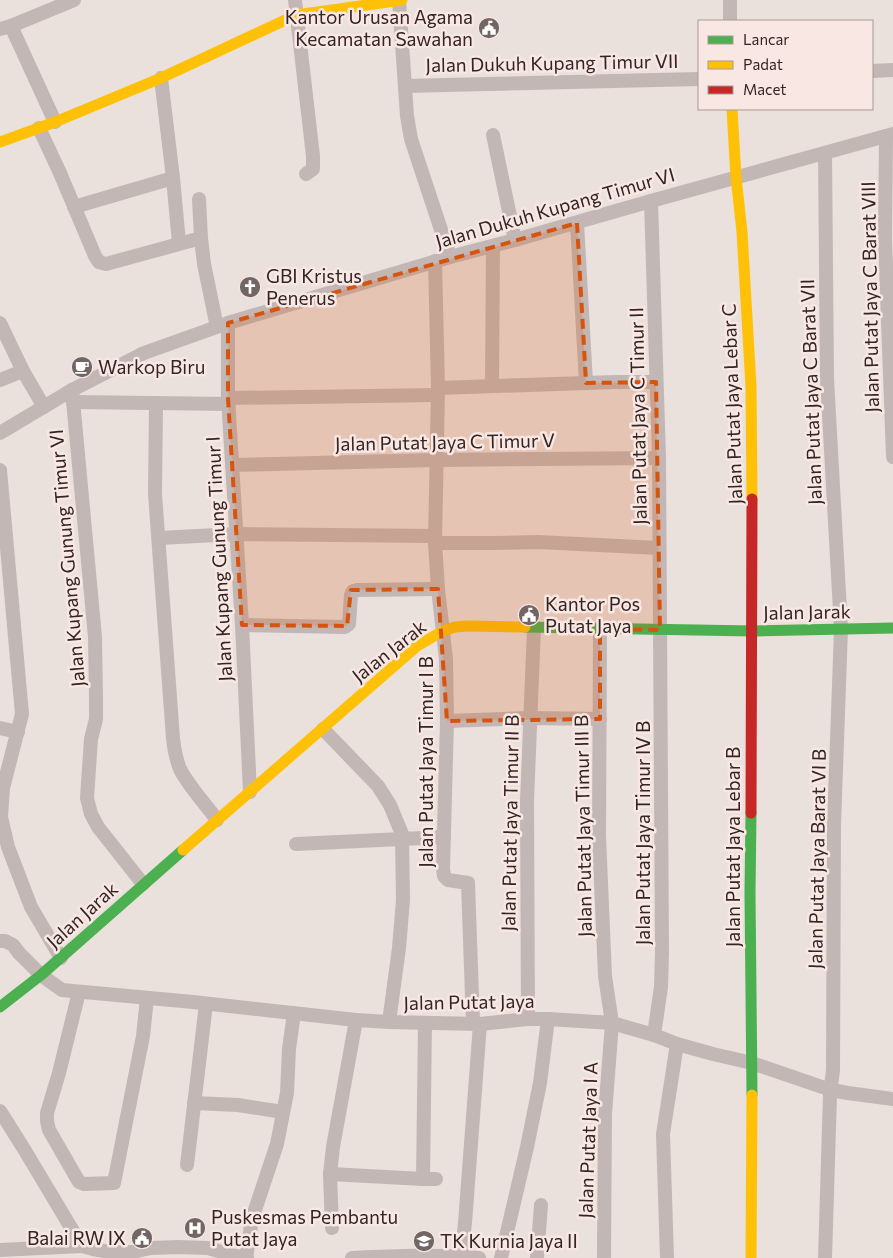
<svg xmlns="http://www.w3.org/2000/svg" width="893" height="1258" font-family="Commissioner,sans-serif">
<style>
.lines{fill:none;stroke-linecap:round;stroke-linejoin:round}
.street{stroke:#c3b7b5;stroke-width:14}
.fast{stroke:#4caf50;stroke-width:11}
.slow{stroke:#ffc107;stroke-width:11}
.jam{stroke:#c62828;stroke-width:11}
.marked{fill:#d6540e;fill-opacity:0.2;stroke:#d6540e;stroke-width:4;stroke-dasharray:10 6;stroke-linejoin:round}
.labels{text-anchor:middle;stroke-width:5;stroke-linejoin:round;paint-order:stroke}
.poi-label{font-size:19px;fill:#322524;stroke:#f8e7e2;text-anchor:start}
.street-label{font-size:19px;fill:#322524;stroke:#f8e7e2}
</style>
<rect width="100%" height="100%" fill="#eae0dc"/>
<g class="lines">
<!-- street -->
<g class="street">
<path d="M 295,0 L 313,156 L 313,169 L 306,174"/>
<path d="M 399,0 L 407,116 L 411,139 L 450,257"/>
<path d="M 730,0 L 730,21"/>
<path d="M 11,26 L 55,122"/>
<path d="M 0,29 L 11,26 L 74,0"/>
<path d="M 872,71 L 893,70"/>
<path d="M 161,78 L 173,178 L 179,243"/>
<path d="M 405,86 L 699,79"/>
<path d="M 39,128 L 60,173 L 95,256 L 99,262 L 106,264 L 201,238"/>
<path d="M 493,135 L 515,240"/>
<path d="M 886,136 L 885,239 L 893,457"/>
<path d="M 825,153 L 827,379 L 841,629 L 834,825 L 833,1070 L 830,1095 L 825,1258"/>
<path d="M 199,199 L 201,238 L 204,264 L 217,327"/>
<path d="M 651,201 L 659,458 L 662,952 L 661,987 L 654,1035"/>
<path d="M 74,207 L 173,178"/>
<path d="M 577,223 L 586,383"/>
<path d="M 435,261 L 438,388 L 435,543 L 438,589 L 446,659 L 447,721 L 443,869 L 444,876 L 448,880 L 468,883 L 473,1024"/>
<path d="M 0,323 L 23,371 L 44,407"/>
<path d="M 228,323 L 228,398 L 242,625 L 250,792"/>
<path d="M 0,380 L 23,371"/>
<path d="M 492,386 L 493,246"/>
<path d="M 438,388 L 615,382 L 656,382"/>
<path d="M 72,390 L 95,637 L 96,698 L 96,719 L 91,739 L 87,798 L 91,814 L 98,827 L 143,884"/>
<path d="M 228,398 L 437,395"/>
<path d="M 73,402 L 229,404"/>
<path d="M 156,403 L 155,494 L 173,738 C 174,748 176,759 180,769 C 189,787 205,803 217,820"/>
<path d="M 0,433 L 72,390 L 144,353 L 228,323 L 450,257 L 515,240 L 651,201 L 893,134"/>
<path d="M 232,465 L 436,460 L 659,458"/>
<path d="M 0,470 L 22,714 L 3,788 L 1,817 L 8,847 L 31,907 L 61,958"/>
<path d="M 159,538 L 236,534 L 435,536"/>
<path d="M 435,543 L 496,543 L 538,542 L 659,548"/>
<path d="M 242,625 L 345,627 L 349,624 L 351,595 L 353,591 L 357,590 L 438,589"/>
<path d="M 600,629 L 599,836 L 605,976 L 612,1023 L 605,1114 L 604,1258"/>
<path d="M 447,721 L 530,718 L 600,719"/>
<path d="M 0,728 L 18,732"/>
<path d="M 323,729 L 378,786 L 390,805 L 402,834 L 403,900 L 399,948 L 389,1022"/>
<path d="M 296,844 L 444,837"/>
<path d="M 0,941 L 5,941 L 13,945 L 19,953 L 41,975 L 62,990 L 193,1002 L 356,1020 L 389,1022 L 480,1024 L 528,1019 L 548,1019 L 612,1023 L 654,1035 L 677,1044 L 713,1054 L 752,1063 L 831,1090 L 848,1093 L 893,1099"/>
<path d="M 79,992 L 59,1073 L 47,1113 L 47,1121 L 49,1130 L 79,1182 L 84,1184 L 114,1183 L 143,1036 L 147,998"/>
<path d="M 528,1019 L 527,801 L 534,628"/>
<path d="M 194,1103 L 238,1105 L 283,1112"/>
<path d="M 0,1111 L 24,1149 L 82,1246 L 93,1249 L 109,1252 L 132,1252 L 151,1248 L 178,1247 L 208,1248 L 235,1256 L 247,1258"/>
<path d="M 187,1165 L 206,1004"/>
<path d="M 330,1174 L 423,1179 L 436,1179"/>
<path d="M 423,1179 L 425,1023"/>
<path d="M 332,1228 L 330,1174 L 333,1147 L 356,1020"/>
<path d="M 0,1250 L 82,1246"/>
<path d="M 246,1258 L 252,1219 L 277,1144 L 287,1093 L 289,1049 L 294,1013"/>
<path d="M 352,1258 C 394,1256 437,1254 479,1258"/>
<path d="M 461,1258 L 465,1223 L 480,1024"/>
<path d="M 501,1258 L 527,1147 L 540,1083 L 548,1019"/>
<path d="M 537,1258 L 541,1205"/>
<path d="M 667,1258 L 663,1134 L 677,1044"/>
</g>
<!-- fast -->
<g class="fast">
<path d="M 525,627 L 753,631 L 893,628"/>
<path d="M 751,813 L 750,893 L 752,1095"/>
<path d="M 0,1007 L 41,975 L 183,850"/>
</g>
<!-- slow -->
<g class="slow">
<path d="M 732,109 L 736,177 L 742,232 L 751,386 L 752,499"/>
<path d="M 0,142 L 55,122 L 161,78 L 296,15 L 402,0"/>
<path d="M 183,850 L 417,646 L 443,631 L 455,627 L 468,626 L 525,627"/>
<path d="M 751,1258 L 752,1095"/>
</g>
<!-- jam -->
<path class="jam" d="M 751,813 L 752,499"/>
</g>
<!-- marked area -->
<path class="marked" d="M 577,223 L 586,383 L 656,382 L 660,630 L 600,629 L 600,719 L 447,721 L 438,589 L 351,590 L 347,626 L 242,625 L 228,398 L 228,323 Z"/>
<!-- icons -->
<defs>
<g id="civic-disc" transform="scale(1.125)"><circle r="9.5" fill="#726664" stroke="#f8e7e2"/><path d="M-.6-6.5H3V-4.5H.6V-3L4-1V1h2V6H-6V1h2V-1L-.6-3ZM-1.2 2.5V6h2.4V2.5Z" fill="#fff"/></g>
<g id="church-disc" transform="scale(1.125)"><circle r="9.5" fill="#726664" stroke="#f8e7e2"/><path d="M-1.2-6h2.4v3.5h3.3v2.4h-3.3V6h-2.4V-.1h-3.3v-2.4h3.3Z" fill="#fff"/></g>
<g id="cafe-disc" transform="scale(1.125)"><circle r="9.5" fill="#726664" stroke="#f8e7e2"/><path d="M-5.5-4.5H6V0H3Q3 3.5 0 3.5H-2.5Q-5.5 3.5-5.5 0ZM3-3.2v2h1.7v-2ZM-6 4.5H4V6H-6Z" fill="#fff"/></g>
<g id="hospital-disc" transform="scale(1.125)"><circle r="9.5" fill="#726664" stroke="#f8e7e2"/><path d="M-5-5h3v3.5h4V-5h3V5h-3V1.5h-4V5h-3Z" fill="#fff"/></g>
<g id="school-disc" transform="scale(1.125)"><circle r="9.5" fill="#726664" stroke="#f8e7e2"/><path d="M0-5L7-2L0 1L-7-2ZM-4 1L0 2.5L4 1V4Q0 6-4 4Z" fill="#fff"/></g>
</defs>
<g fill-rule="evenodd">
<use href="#civic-disc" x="489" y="28"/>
<use href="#church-disc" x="250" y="287"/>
<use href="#cafe-disc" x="82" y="367"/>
<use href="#civic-disc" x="529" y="615"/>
<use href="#hospital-disc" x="195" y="1228"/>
<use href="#civic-disc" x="142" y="1238"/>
<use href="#school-disc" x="424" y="1241"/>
</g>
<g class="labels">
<!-- poi labels -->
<g class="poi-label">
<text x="473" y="24" text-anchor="end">Kantor Urusan Agama<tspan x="473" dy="22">Kecamatan Sawahan</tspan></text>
<text x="266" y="283">GBI Kristus<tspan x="266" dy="22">Penerus</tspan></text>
<text x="98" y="374">Warkop Biru</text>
<text x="545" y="611">Kantor Pos<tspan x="545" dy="22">Putat Jaya</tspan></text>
<text x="211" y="1224">Puskesmas Pembantu<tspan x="211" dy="22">Putat Jaya</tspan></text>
<text x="126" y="1245" text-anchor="end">Balai RW IX</text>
<text x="440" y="1248">TK Kurnia Jaya II</text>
</g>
<!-- street labels -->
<g class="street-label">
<text transform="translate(552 63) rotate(-1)" y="7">Jalan Dukuh Kupang Timur VII</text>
<text transform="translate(555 208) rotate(-16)" y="7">Jalan Dukuh Kupang Timur VI</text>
<text transform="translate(870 297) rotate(-91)" y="7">Jalan Putat Jaya C Barat VIII</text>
<text transform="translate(811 392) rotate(-92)" y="7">Jalan Putat Jaya C Barat VII</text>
<text transform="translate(732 404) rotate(-92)" y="7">Jalan Putat Jaya Lebar C</text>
<text transform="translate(638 416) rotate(-91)" y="7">Jalan Putat Jaya C Timur II</text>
<text transform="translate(445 442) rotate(-1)" y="7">Jalan Putat Jaya C Timur V</text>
<text transform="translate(67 558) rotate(-95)" y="7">Jalan Kupang Gunung Timur VI</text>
<text transform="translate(219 559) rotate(-93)" y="7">Jalan Kupang Gunung Timur I</text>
<text transform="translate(807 612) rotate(-1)" y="7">Jalan Jarak</text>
<text transform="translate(389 651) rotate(-38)" y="7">Jalan Jarak</text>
<text transform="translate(426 762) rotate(-90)" y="7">Jalan Putat Jaya Timur I B</text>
<text transform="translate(510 823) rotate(-89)" y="7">Jalan Putat Jaya Timur II B</text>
<text transform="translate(583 826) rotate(-91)" y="7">Jalan Putat Jaya Timur III B</text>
<text transform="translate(643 833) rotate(-90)" y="7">Jalan Putat Jaya Timur IV B</text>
<text transform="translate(733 847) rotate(-90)" y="7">Jalan Putat Jaya Lebar B</text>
<text transform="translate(817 859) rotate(-89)" y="7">Jalan Putat Jaya Barat VI B</text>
<text transform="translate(82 915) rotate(-42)" y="7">Jalan Jarak</text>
<text transform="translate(469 1002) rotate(-1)" y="7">Jalan Putat Jaya</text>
<text transform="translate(588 1140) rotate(-88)" y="7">Jalan Putat Jaya I A</text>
</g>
</g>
<!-- legend -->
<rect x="698" y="20" width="175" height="90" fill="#f8e7e2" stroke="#a99996"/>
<rect x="708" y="36" width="25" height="8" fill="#4caf50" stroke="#a99996"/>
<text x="743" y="45" font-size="15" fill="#322524">Lancar</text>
<rect x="708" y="61" width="25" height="8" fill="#ffc107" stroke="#a99996"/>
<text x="743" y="70" font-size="15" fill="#322524">Padat</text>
<rect x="708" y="86" width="25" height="8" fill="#c62828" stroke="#a99996"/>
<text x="743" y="95" font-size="15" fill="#322524">Macet</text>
</svg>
